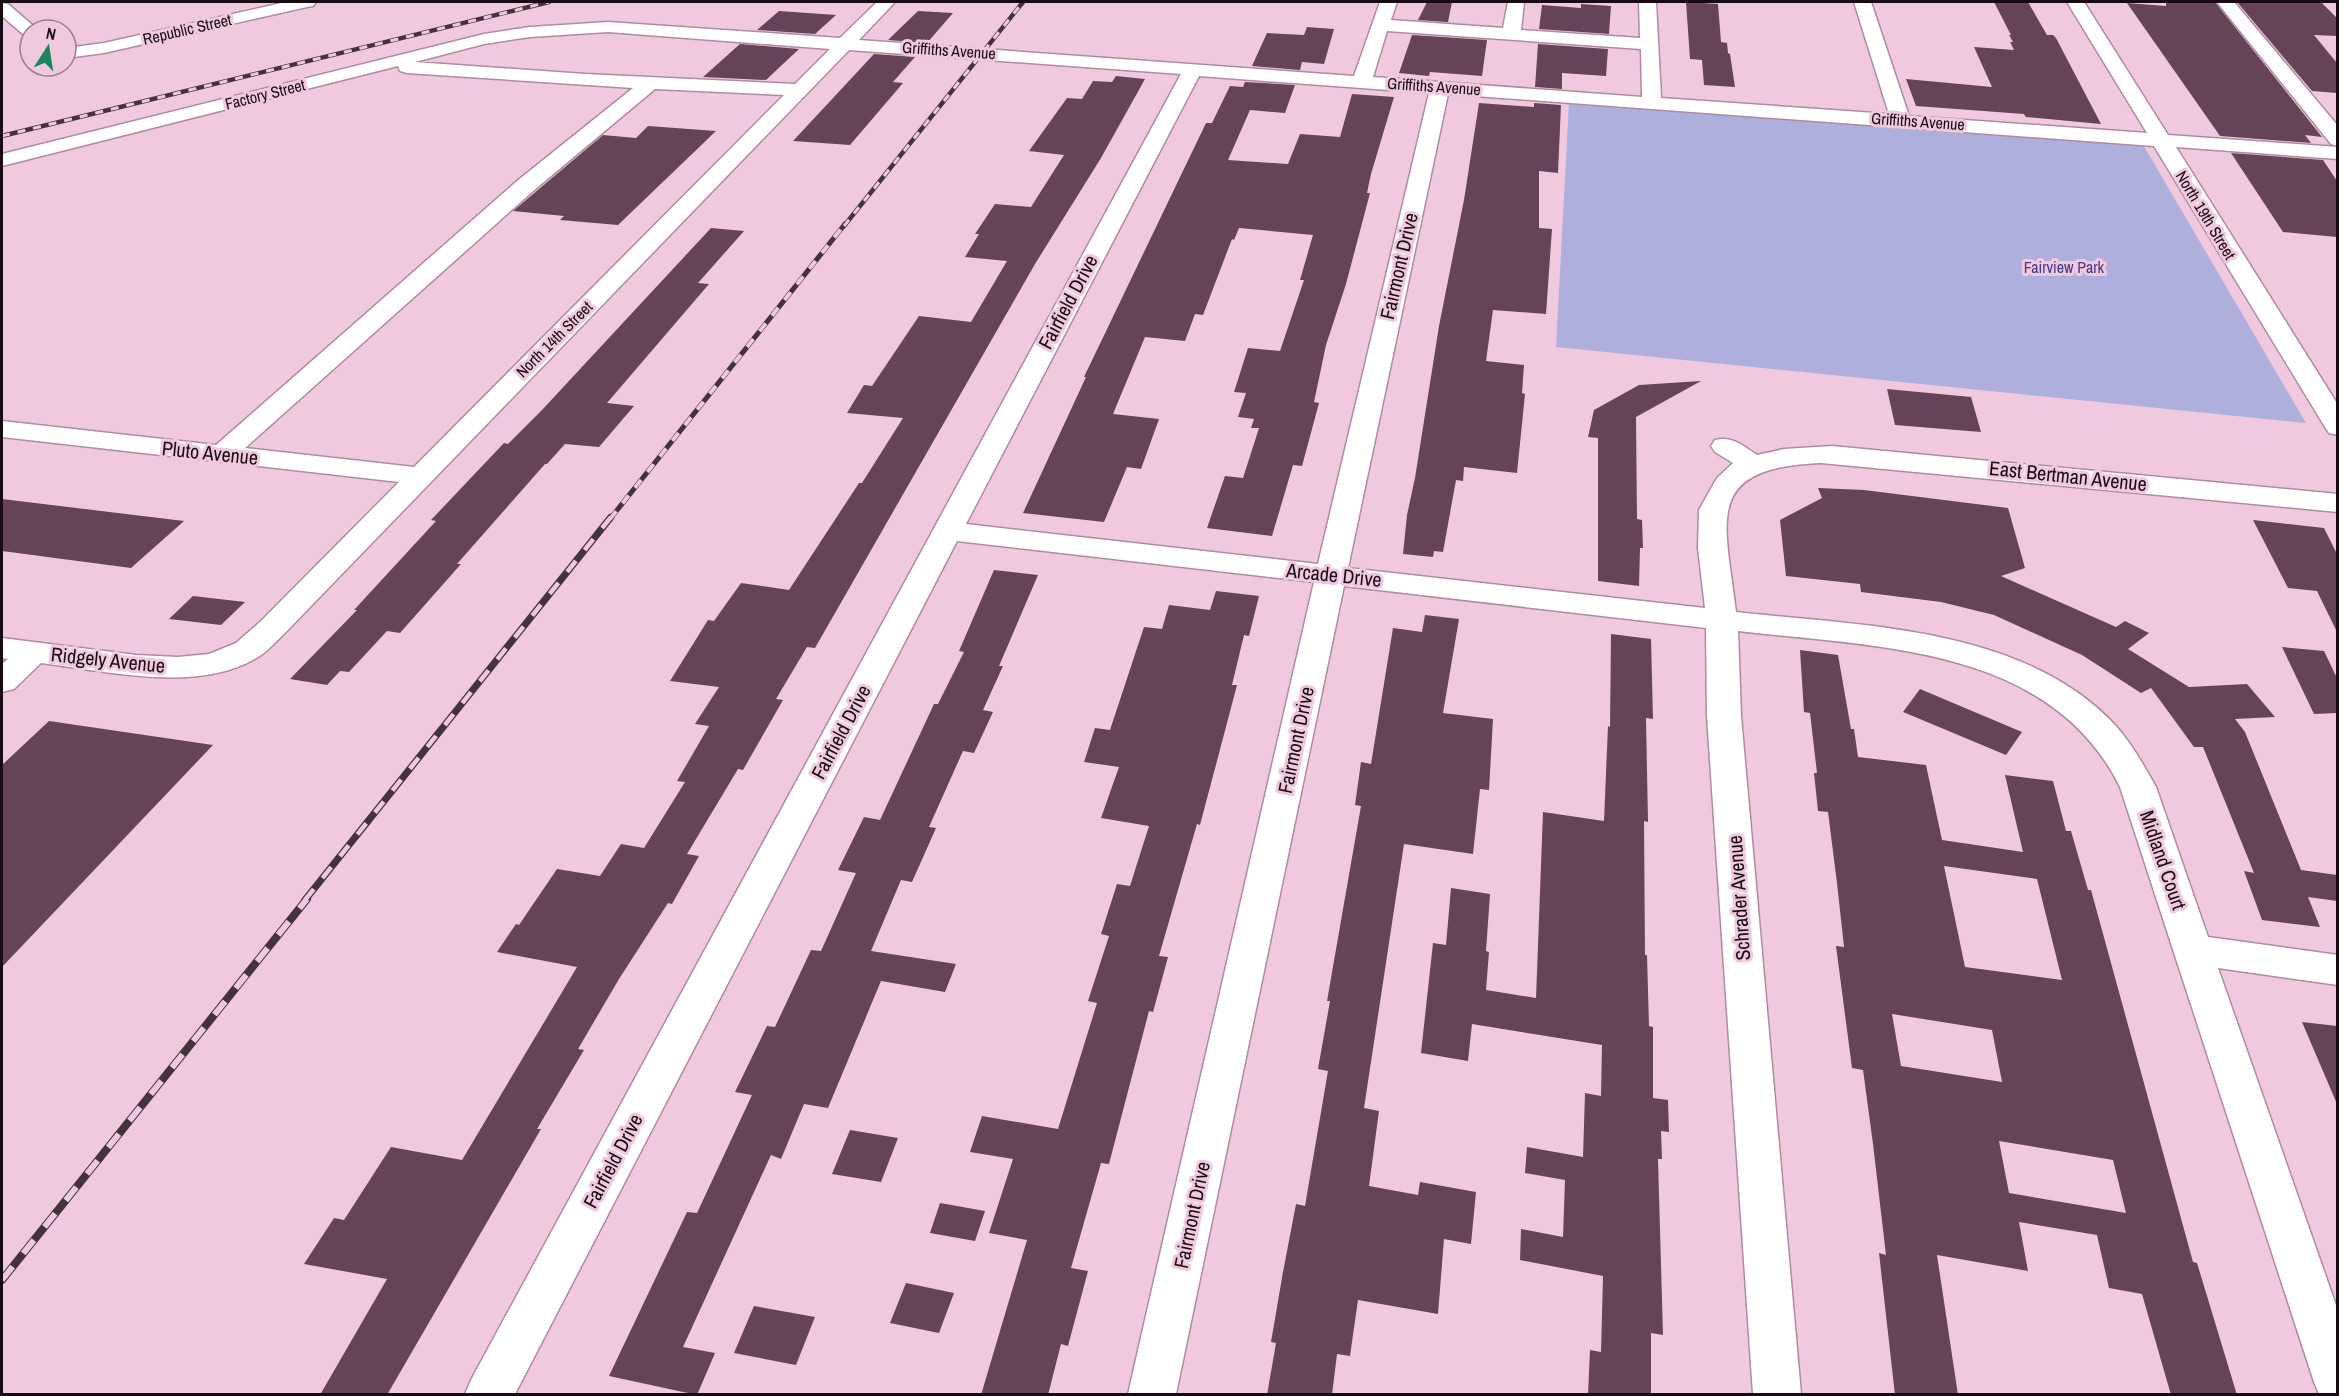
<svg xmlns="http://www.w3.org/2000/svg" width="2339" height="1396" font-family="'Archivo Narrow',sans-serif">
<style>
.green{fill:#aeafdd}
.building{fill:#654458;fill-rule:evenodd}
.lines{fill:none;stroke-linecap:round;stroke-linejoin:round}
.minor-casing{stroke:#b08ba0;stroke-width:3}
.minor{fill:#fff;fill-rule:evenodd}
.rail-far3-casing{stroke:#44323d;stroke-width:4.5}
.rail-far2-casing{stroke:#44323d;stroke-width:5}
.rail-far1-casing{stroke:#44323d;stroke-width:7}
.rail-casing{stroke:#44323d;stroke-width:8}
.rail-far3{stroke:#f1c9df;stroke-width:3;stroke-dasharray:8;stroke-linecap:butt}
.rail-far2{stroke:#f1c9df;stroke-width:4;stroke-dasharray:10;stroke-linecap:butt}
.rail-far1{stroke:#f1c9df;stroke-width:4.5;stroke-dasharray:14;stroke-linecap:butt}
.rail{stroke:#f1c9df;stroke-width:6;stroke-dasharray:17;stroke-linecap:butt}
.labels{text-anchor:middle;stroke-width:6;stroke-linejoin:round;paint-order:stroke}
.far-street-label{font-size:16px;fill:#180b13;stroke:#f1c9df}
.far-park-label{font-size:16px;fill:#413987;stroke:#f1c9df}
.street-label{font-size:20px;fill:#180b13;stroke:#f1c9df}
</style>
<rect width="100%" height="100%" fill="#f1c9df"/>
<!-- green -->
<path class="green" d="M 1569,103 L 2139,144 L 2145,148 L 2306,423 L 1556,347 Z"/>
<!-- building -->
<g class="building">
<path d="M 1427,2 L 1452,2 L 1448,22 L 1490,25 L 1418,20 Z"/>
<path d="M 1686,2 L 1718,4 L 1721,42 L 1727,43 L 1728,53 L 1730,54 L 1735,87 L 1704,85 L 1702,60 L 1690,59 Z"/>
<path d="M 1994,2 L 2028,2 L 2047,35 L 2053,35 L 2056,38 L 2101,124 L 2026,117 L 2024,114 L 1916,106 L 1906,79 L 1992,87 L 1974,47 L 2014,50 L 2010,42 L 2013,42 L 2009,35 L 2011,35 Z"/>
<path d="M 2166,2 L 2215,2 L 2322,137 L 2305,135 L 2311,143 L 2220,136 L 2127,3 L 2166,6 Z"/>
<path d="M 2237,2 L 2322,3 L 2337,18 L 2337,36 L 2314,35 L 2337,63 L 2337,93 L 2312,91 Z"/>
<path d="M 1581,4 L 1611,6 L 1609,34 L 1539,29 L 1542,5 L 1581,8 Z"/>
<path d="M 779,11 L 836,15 L 815,34 L 757,30 Z"/>
<path d="M 918,11 L 953,13 L 927,43 L 888,40 Z"/>
<path d="M 1307,27 L 1334,29 L 1324,64 L 1302,62 L 1300,70 L 1252,66 L 1267,33 L 1304,35 Z"/>
<path d="M 1412,35 L 1487,40 L 1482,76 L 1430,72 L 1429,76 L 1399,73 Z"/>
<path d="M 740,44 L 799,49 L 766,80 L 703,77 Z"/>
<path d="M 1538,44 L 1608,49 L 1606,76 L 1562,73 L 1562,89 L 1535,87 Z"/>
<path d="M 874,54 L 915,57 L 893,82 L 903,83 L 850,145 L 793,141 Z"/>
<path d="M 1116,76 L 1145,79 L 1101,158 L 1035,264 L 815,648 L 807,647 L 776,699 L 783,700 L 743,770 L 738,769 L 687,854 L 699,856 L 672,904 L 668,903 L 619,979 L 578,1049 L 584,1050 L 537,1129 L 541,1129 L 387,1395 L 320,1395 L 387,1279 L 304,1264 L 334,1218 L 344,1220 L 391,1147 L 462,1160 L 577,967 L 497,952 L 516,924 L 519,925 L 557,869 L 600,876 L 621,844 L 644,848 L 685,782 L 677,781 L 709,726 L 695,724 L 719,687 L 670,681 L 708,620 L 714,621 L 741,583 L 789,590 L 859,483 L 862,483 L 903,418 L 847,413 L 864,385 L 872,386 L 919,316 L 971,322 L 1007,261 L 965,257 L 979,234 L 975,234 L 995,204 L 1031,207 L 1064,155 L 1029,151 L 1067,98 L 1082,99 L 1093,81 L 1112,82 Z"/>
<path d="M 1245,82 L 1295,85 L 1285,113 L 1250,110 L 1228,160 L 1288,164 L 1300,134 L 1340,137 L 1352,94 L 1394,97 L 1371,174 L 1367,193 L 1370,193 L 1346,284 L 1326,345 L 1314,402 L 1319,403 L 1302,466 L 1293,465 L 1272,536 L 1207,528 L 1225,476 L 1243,478 L 1259,428 L 1251,428 L 1254,419 L 1238,417 L 1246,393 L 1234,392 L 1248,348 L 1280,351 L 1304,280 L 1300,280 L 1313,235 L 1239,228 L 1234,240 L 1232,239 L 1203,315 L 1195,314 L 1185,341 L 1145,337 L 1113,414 L 1159,419 L 1141,469 L 1127,467 L 1104,522 L 1023,513 L 1086,377 L 1084,377 L 1206,123 L 1212,123 L 1230,86 L 1243,87 Z"/>
<path d="M 1479,103 L 1534,107 L 1534,103 L 1561,105 L 1558,173 L 1539,171 L 1539,228 L 1552,229 L 1546,314 L 1493,310 L 1486,361 L 1524,365 L 1522,393 L 1525,394 L 1517,473 L 1464,467 L 1463,481 L 1456,480 L 1443,552 L 1434,551 L 1433,557 L 1403,554 L 1407,515 L 1415,478 L 1439,326 L 1464,200 Z"/>
<path d="M 648,126 L 716,131 L 618,225 L 560,220 L 564,216 L 513,211 L 603,135 L 636,138 Z"/>
<path d="M 2231,153 L 2323,160 L 2337,181 L 2337,237 L 2283,232 Z"/>
<path d="M 711,228 L 744,231 L 698,283 L 709,284 L 607,403 L 634,406 L 599,447 L 565,444 L 547,464 L 545,464 L 457,564 L 461,564 L 400,633 L 387,631 L 349,672 L 340,671 L 327,685 L 290,679 L 357,610 L 354,610 L 436,521 L 431,520 L 504,443 L 508,444 L 542,410 Z"/>
<path d="M 1701,381 L 1636,417 L 1637,519 L 1642,520 L 1643,548 L 1640,548 L 1639,586 L 1598,581 L 1598,438 L 1588,437 L 1594,410 L 1639,385 Z"/>
<path d="M 1887,389 L 1971,397 L 1981,432 L 1895,425 Z"/>
<path d="M 1818,488 L 1864,490 L 2008,508 L 2025,568 L 2001,576 L 2116,627 L 2125,621 L 2149,633 L 2128,649 L 2189,687 L 2247,684 L 2275,717 L 2235,719 L 2245,732 L 2301,870 L 2337,875 L 2337,901 L 2308,897 L 2320,927 L 2262,920 L 2244,871 L 2254,873 L 2203,747 L 2194,747 L 2151,688 L 2141,693 L 2082,655 L 1994,615 L 1941,602 L 1861,592 L 1860,584 L 1786,576 L 1780,520 L 1822,498 Z"/>
<path d="M 2,499 L 184,521 L 131,568 L 2,551 Z"/>
<path d="M 2253,520 L 2324,528 L 2337,554 L 2337,632 L 2317,591 L 2288,588 Z"/>
<path d="M 994,570 L 1038,575 L 999,666 L 1003,666 L 983,710 L 993,712 L 974,753 L 963,751 L 929,827 L 936,828 L 912,882 L 901,880 L 871,951 L 956,964 L 945,992 L 881,981 L 828,1108 L 804,1104 L 781,1159 L 771,1155 L 683,1347 L 715,1353 L 697,1395 L 609,1376 L 687,1212 L 697,1213 L 752,1095 L 735,1092 L 767,1026 L 775,1027 L 811,950 L 821,951 L 856,873 L 838,870 L 864,817 L 880,820 L 934,704 L 938,704 L 964,652 L 959,651 Z"/>
<path d="M 1216,591 L 1259,596 L 1249,636 L 1244,635 L 1232,685 L 1237,685 L 1227,723 L 1200,825 L 1197,824 L 1159,956 L 1168,957 L 1153,1012 L 1149,1011 L 1109,1164 L 1101,1163 L 1071,1268 L 1088,1271 L 1068,1346 L 1061,1344 L 1048,1395 L 981,1395 L 1027,1240 L 989,1233 L 1013,1159 L 970,1152 L 982,1116 L 1058,1129 L 1097,1003 L 1088,1001 L 1109,936 L 1101,934 L 1117,884 L 1130,886 L 1149,826 L 1101,818 L 1119,767 L 1084,762 L 1095,728 L 1110,730 L 1144,627 L 1162,629 L 1169,605 L 1210,610 Z"/>
<path d="M 193,596 L 245,602 L 221,625 L 169,619 Z"/>
<path d="M 1425,615 L 1459,619 L 1443,713 L 1493,719 L 1489,790 L 1480,789 L 1473,854 L 1404,844 L 1364,1108 L 1379,1111 L 1369,1186 L 1418,1195 L 1420,1182 L 1476,1192 L 1471,1244 L 1444,1239 L 1438,1314 L 1358,1300 L 1350,1356 L 1337,1354 L 1332,1395 L 1267,1395 L 1276,1343 L 1271,1342 L 1283,1272 L 1296,1204 L 1305,1206 L 1328,1071 L 1318,1069 L 1330,1001 L 1327,1001 L 1361,806 L 1355,805 L 1361,762 L 1371,764 L 1393,628 L 1422,632 Z"/>
<path d="M 1611,634 L 1651,639 L 1653,719 L 1646,718 L 1648,822 L 1644,821 L 1645,955 L 1647,955 L 1649,1026 L 1653,1027 L 1653,1098 L 1668,1100 L 1669,1132 L 1661,1131 L 1662,1159 L 1658,1159 L 1663,1335 L 1651,1333 L 1651,1395 L 1588,1395 L 1590,1350 L 1601,1352 L 1603,1276 L 1520,1260 L 1521,1229 L 1563,1237 L 1565,1180 L 1525,1173 L 1527,1147 L 1583,1157 L 1585,1093 L 1601,1096 L 1602,1045 L 1472,1024 L 1468,1061 L 1421,1053 L 1433,943 L 1446,945 L 1451,888 L 1490,894 L 1486,951 L 1489,952 L 1486,990 L 1536,998 L 1543,812 L 1604,821 L 1608,726 L 1610,727 Z"/>
<path d="M 2282,647 L 2324,651 L 2337,678 L 2337,713 L 2314,714 Z"/>
<path d="M 1800,650 L 1838,655 L 1851,729 L 1854,729 L 1858,757 L 1926,765 L 1942,840 L 2023,852 L 2005,775 L 2053,781 L 2066,831 L 2071,831 L 2088,890 L 2091,890 L 2193,1262 L 2197,1263 L 2237,1395 L 2171,1395 L 2142,1294 L 2109,1288 L 2097,1235 L 2019,1222 L 2028,1271 L 1937,1255 L 1958,1395 L 1895,1395 L 1879,1253 L 1886,1255 L 1873,1144 L 1863,1070 L 1852,1068 L 1836,946 L 1844,947 L 1837,883 L 1828,812 L 1818,811 L 1814,773 L 1817,773 L 1810,713 L 1804,712 ZM 1944,866 L 2037,879 L 2062,980 L 1965,967 ZM 1892,1014 L 1992,1030 L 2002,1082 L 1901,1066 ZM 1999,1141 L 2113,1160 L 2126,1213 L 2009,1193 Z"/>
<path d="M 1920,689 L 2022,732 L 2006,755 L 1903,712 Z"/>
<path d="M 49,721 L 213,745 L 2,967 L 2,765 Z"/>
<path d="M 2302,1022 L 2337,1026 L 2337,1104 Z"/>
<path d="M 850,1130 L 898,1138 L 881,1182 L 832,1174 Z"/>
<path d="M 940,1203 L 985,1211 L 975,1241 L 930,1233 Z"/>
<path d="M 906,1283 L 954,1293 L 939,1333 L 890,1323 Z"/>
<path d="M 754,1306 L 815,1317 L 796,1365 L 734,1353 Z"/>
</g>
<g class="lines">
<!-- minor casing -->
<g class="minor-casing">
<g id="minor">
<path d="M 286,2 L 316,2 L 313,6 L 307,7 L 104,53 L 66,58 L 66,48 L 104,43 Z"/>
<path d="M 877,2 L 895,2 L 859,40 L 1354,76 L 1380,2 L 1397,2 L 1391,20 L 1503,28 L 1508,2 L 1524,2 L 1521,30 L 1640,38 L 1639,2 L 1656,2 L 1661,98 L 1889,114 L 1854,2 L 1871,2 L 1909,116 L 2147,133 L 2067,2 L 2084,2 L 2168,135 L 2338,147 L 2338,159 L 2176,147 L 2338,405 L 2338,435 L 2329,433 L 2325,427 L 2154,146 L 1448,94 L 1348,568 L 1705,608 L 1698,548 L 1699,510 L 1717,478 L 1733,463 L 1715,452 L 1711,446 L 1715,440 C 1733,436 1743,446 1757,455 L 1784,449 L 1832,446 L 2338,494 L 2338,512 L 1821,463 C 1702,468 1725,519 1736,612 C 1861,626 2024,626 2116,726 C 2132,744 2144,766 2156,787 L 2208,937 L 2338,955 L 2338,985 L 2218,968 L 2338,1311 L 2338,1394 L 2319,1394 L 2314,1382 L 2120,787 C 2050,645 1874,647 1738,631 L 1741,716 L 1801,1394 L 1753,1394 L 1707,716 L 1706,628 L 1344,586 L 1176,1394 L 1128,1394 L 1314,582 L 957,541 L 515,1394 L 465,1394 L 472,1378 L 1181,74 L 849,50 L 282,636 C 274,643 267,652 258,657 C 199,694 106,671 41,663 L 14,689 L 2,692 L 2,664 L 8,659 L 2,658 L 2,638 L 136,655 L 178,657 L 209,654 L 236,643 L 260,622 L 399,482 L 2,437 L 2,421 L 216,445 L 517,181 L 633,88 L 407,73 L 400,71 L 398,66 L 2,166 L 2,154 L 484,34 L 530,27 L 608,22 L 840,38 ZM 1387,31 L 1641,49 L 1642,97 L 1373,77 ZM 608,32 L 830,49 L 795,84 L 585,74 L 415,62 L 484,44 L 530,37 ZM 1199,76 L 1429,93 L 1318,564 L 966,524 ZM 655,89 L 784,95 L 414,467 L 245,448 L 533,191 Z"/>
<path d="M 2217,2 L 2234,2 L 2338,126 L 2338,146 L 2331,144 Z"/>
<path d="M 2,3 L 8,4 L 38,30 L 30,30 L 30,36 L 24,35 L 2,16 Z"/>
</g>
</g>
<!-- minor -->
<use href="#minor" class="minor"/>
<!-- rail-far3 casing -->
<g class="rail-far3-casing">
<g id="rail-far3">
<path d="M 2,136 L 549,2"/>
<path d="M 844,226 L 1023,2"/>
</g>
</g>
<!-- rail-far2 casing -->
<g class="rail-far2-casing">
<path id="rail-far2" d="M 610,519 L 845,224"/>
</g>
<!-- rail-far1 casing -->
<g class="rail-far1-casing">
<path id="rail-far1" d="M 305,900 L 611,517"/>
</g>
<!-- rail casing -->
<g class="rail-casing">
<path id="rail" d="M 2,1280 L 307,899"/>
</g>
<!-- rail-far3 -->
<use href="#rail-far3" class="rail-far3"/>
<!-- rail-far2 -->
<use href="#rail-far2" class="rail-far2"/>
<!-- rail-far1 -->
<use href="#rail-far1" class="rail-far1"/>
<!-- rail -->
<use href="#rail" class="rail"/>
</g>
<g class="labels">
<!-- far-street labels -->
<g class="far-street-label">
<text transform="translate(187 29) rotate(-13)" y="6">Republic Street</text>
<text transform="translate(949 50) rotate(4)" y="6">Griffiths Avenue</text>
<text transform="translate(1434 86) rotate(4)" y="6">Griffiths Avenue</text>
<text transform="translate(265 94) rotate(-14)" y="6">Factory Street</text>
<text transform="translate(1918 121) rotate(4)" y="6">Griffiths Avenue</text>
<text transform="translate(2206 215) rotate(59)" y="6">North 19th Street</text>
<text transform="translate(554 339) rotate(-45)" y="6">North 14th Street</text>
</g>
<!-- far-park labels -->
<g class="far-park-label">
<text x="2064" y="273">Fairview Park</text>
</g>
<!-- street labels -->
<g class="street-label">
<text transform="translate(1399 266) rotate(-77)" y="7">Fairmont Drive</text>
<text transform="translate(1068 302) rotate(-62)" y="7">Fairfield Drive</text>
<text transform="translate(210 453) rotate(6)" y="7">Pluto Avenue</text>
<text transform="translate(2068 476) rotate(6)" y="7">East Bertman Avenue</text>
<text transform="translate(1334 575) rotate(6)" y="7">Arcade Drive</text>
<text transform="translate(108 660) rotate(6)" y="7">Ridgely Avenue</text>
<text transform="translate(841 732) rotate(-62)" y="7">Fairfield Drive</text>
<text transform="translate(1296 740) rotate(-78)" y="7">Fairmont Drive</text>
<text transform="translate(2163 860) rotate(71)" y="7">Midland Court</text>
<text transform="translate(1739 898) rotate(-94)" y="7">Schrader Avenue</text>
<text transform="translate(613 1161) rotate(-62)" y="7">Fairfield Drive</text>
<text transform="translate(1192 1215) rotate(-78)" y="7">Fairmont Drive</text>
</g>
</g>
<!-- border -->
<rect width="2339" height="1396" fill="none" stroke="#180b13" stroke-width="6"/>
<!-- north arrow -->
<g transform="translate(48 48) rotate(12)"><circle r="28" fill="#f1c9df" stroke="#9a7d8d" stroke-width="1.5"/>
<path d="M0-4.5L10 22L0 15L-10 22Z" fill="#1c835e"/>
<text y="-9" font-size="16" font-weight="bold" text-anchor="middle" fill="#180b13">N</text>
</g>
</svg>
